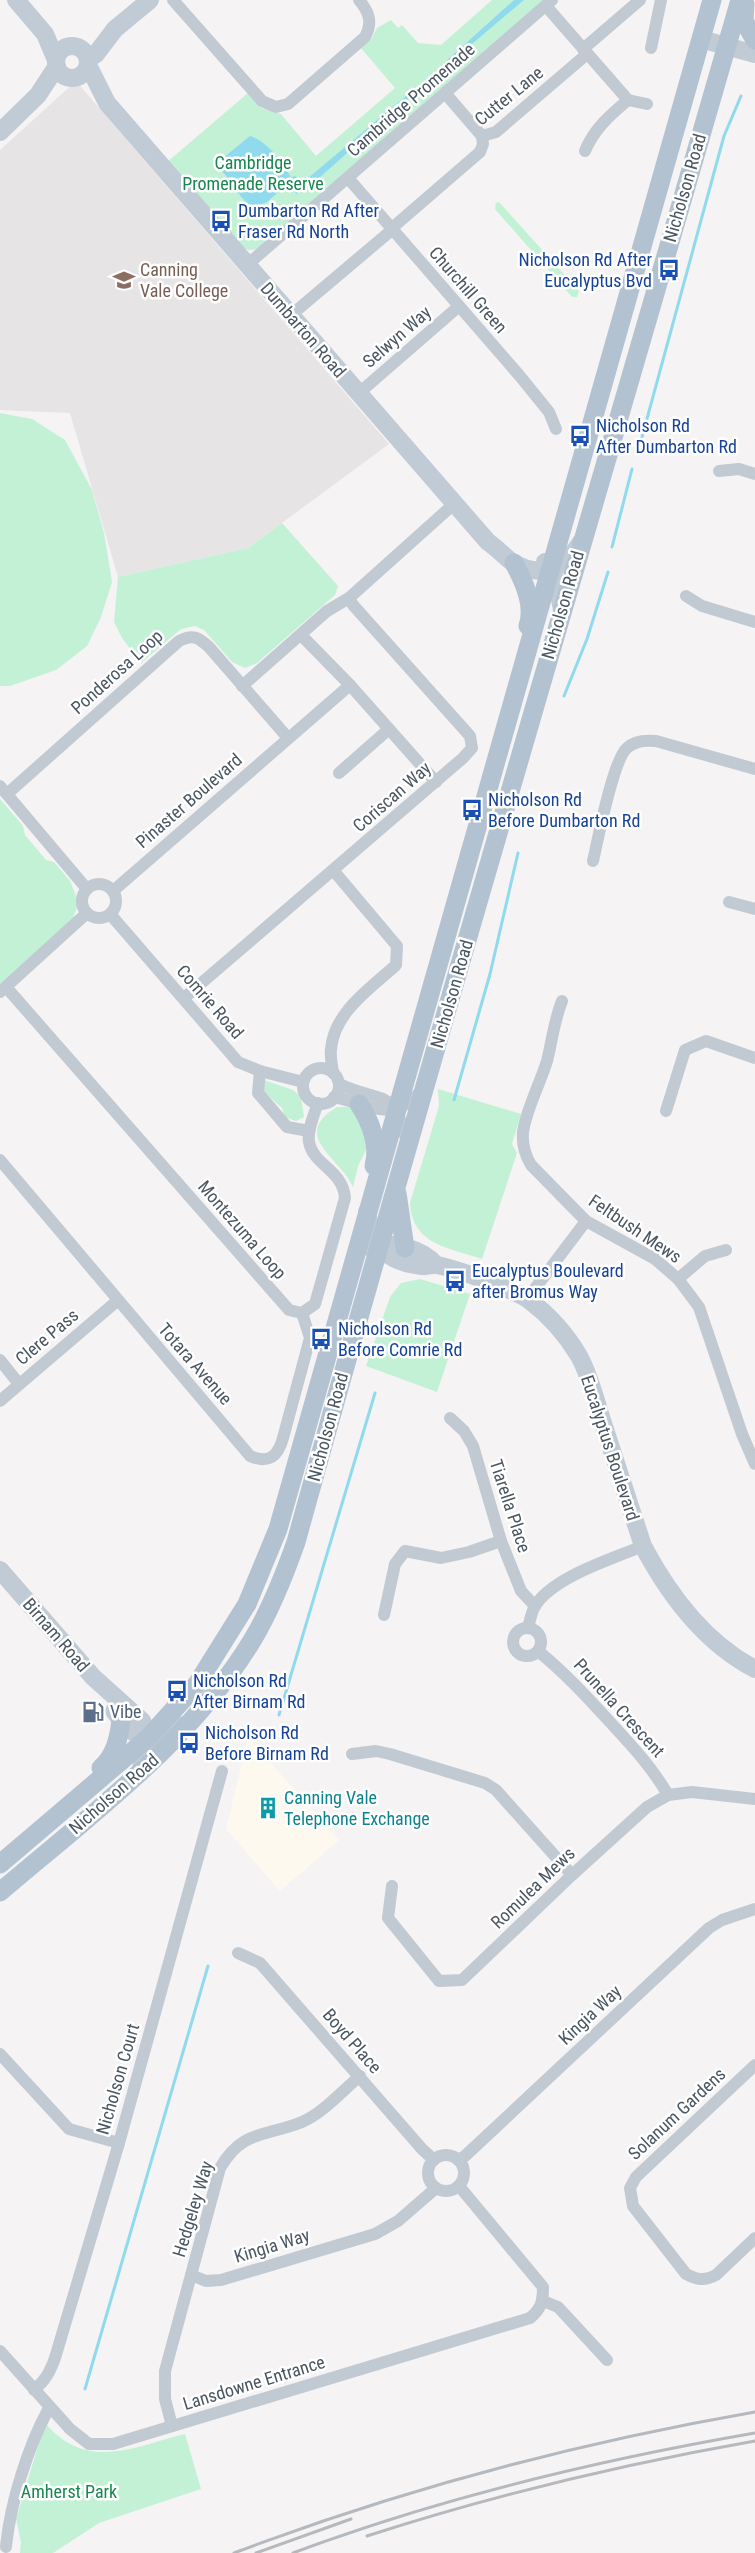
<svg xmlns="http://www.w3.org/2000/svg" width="755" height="2553" font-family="'Roboto Condensed',sans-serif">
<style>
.commercial{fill:#fdf9ef}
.education{fill:#e6e4e5}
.green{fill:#c3f1d5}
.water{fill:#90daee}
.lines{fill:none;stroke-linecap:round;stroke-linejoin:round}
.stream{stroke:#90daee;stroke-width:3}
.street{stroke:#c1cad2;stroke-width:12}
.secondary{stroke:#c1cbd6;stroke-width:18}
.primary{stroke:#b3c2d1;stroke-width:19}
.rail{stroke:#b5b8bd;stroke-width:3}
.labels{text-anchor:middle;stroke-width:5;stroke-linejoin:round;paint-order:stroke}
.street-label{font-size:18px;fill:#4a5661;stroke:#fff}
.park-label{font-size:18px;fill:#17864f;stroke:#fff}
.transit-label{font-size:18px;fill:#164399;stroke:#fff;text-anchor:start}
.education-label{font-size:18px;fill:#785e54;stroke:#fff;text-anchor:start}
.service-label{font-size:18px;fill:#4e5e75;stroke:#fff;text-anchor:start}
.culture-label{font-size:18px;fill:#0d838f;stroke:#fff;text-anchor:start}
</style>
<rect width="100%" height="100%" fill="#f5f3f3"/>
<!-- commercial -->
<path class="commercial" d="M 248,1737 L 339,1840 L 280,1891 L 226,1829 Z"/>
<!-- education -->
<path class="education" d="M 76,81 L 389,444 L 248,548 L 118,577 L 70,413 L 0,410 L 0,150 Z"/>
<!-- green -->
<g class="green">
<path d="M 492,0 L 545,0 L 259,249 L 249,250 L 241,248 L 166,163 L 248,93 L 261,108 L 281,114 L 316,156 L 395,88 L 361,48 L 371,39 L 377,28 L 391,20 L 398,28 L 402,25 L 418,43 L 441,45 Z"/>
<path d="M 499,202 L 579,291 L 577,297 L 572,297 L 495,209 L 496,203 Z"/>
<path d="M 0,413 L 32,419 L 65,440 L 92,490 L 104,533 L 112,582 L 101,617 L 87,646 L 56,670 L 10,686 L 0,686 Z"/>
<path d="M 282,523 L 338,586 L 335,595 L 257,663 L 245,668 L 232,662 L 204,630 L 195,626 L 181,629 L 141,663 L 122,638 L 114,622 L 118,577 L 248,548 Z"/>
<path d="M 0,799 L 23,826 L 25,835 L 46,860 L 54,862 L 70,881 L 79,903 L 72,920 L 0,984 Z"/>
<path d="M 264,1080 L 293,1090 L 301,1097 L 304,1117 L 296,1121 L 285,1117 L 282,1108 L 263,1091 Z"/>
<path d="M 438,1089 L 521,1114 L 512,1144 L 517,1153 L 482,1259 C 450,1248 412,1245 410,1203 L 439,1106 Z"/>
<path d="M 337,1107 L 349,1107 L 354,1109 L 369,1144 L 358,1166 L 353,1187 C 341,1158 289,1136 337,1107 Z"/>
<path d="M 420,1279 L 470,1294 L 437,1392 L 366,1366 L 390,1297 L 401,1283 Z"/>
<path d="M 45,2423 C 87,2472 133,2447 185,2434 L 201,2489 L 99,2523 L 53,2553 L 20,2553 L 21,2542 L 16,2519 Z"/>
</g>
<!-- water -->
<g class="water">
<path d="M 514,0 L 524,0 L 447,65 L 445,62 Z"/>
<path d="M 413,90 L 415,93 L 302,193 L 300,191 L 297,194 L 294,191 L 292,193 L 285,186 L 267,202 L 254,207 C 237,199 234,180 219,169 L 223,158 L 250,136 C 266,141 284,162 291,178 L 294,176 L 302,179 L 305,177 L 307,179 Z"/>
</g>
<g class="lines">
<!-- stream -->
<g class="stream">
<path d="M 639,448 L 724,136 L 741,96"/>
<path d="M 612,547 L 632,469"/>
<path d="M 564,696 L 587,639 L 608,572"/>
<path d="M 454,1100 L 490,974 L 518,853"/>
<path d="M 279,1715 L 375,1393"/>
<path d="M 85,2389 L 208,1966"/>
</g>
<!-- street -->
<g class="street">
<path d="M 173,0 L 262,101 L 276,107 L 288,104 L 365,37 C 373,22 369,12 359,0"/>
<path d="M 546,6 L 628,100 L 647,104"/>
<path d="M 651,48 L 661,0"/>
<path d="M 583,49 L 640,0"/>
<path d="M 445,93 L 482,136"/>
<path d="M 585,151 C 594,129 610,115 628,100"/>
<path d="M 348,178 L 519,375 L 549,412 L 556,429"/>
<path d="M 392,228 L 480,152 L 483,144 L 482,136 L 496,132 L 587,54"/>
<path d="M 247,265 L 552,0"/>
<path d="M 290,316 L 393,229"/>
<path d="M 359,393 L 458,307"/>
<path d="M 719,471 L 739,469 L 755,474"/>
<path d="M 686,596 L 702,606 L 755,622"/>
<path d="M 301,635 L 350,685 L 436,782"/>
<path d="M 242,686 L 327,611 L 349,598 L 455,503"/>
<path d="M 339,773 L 389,729"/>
<path d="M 0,786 L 87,889"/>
<path d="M 7,794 L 179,641 C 193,634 198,637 209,647 L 288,738"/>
<path d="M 593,861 C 598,839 613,760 627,748 C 635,740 646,740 656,741 L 755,769"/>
<circle cx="99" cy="901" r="17"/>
<path d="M 113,891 L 350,685"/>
<path d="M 729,902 L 755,909"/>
<path d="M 110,914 L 238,1062 L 260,1071 L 303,1082"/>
<path d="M 6,987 L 289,1310 L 302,1313 L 315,1304 L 345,1198 C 343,1170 313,1165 309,1142 C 307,1130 314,1115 318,1103"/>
<path d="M 0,992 L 87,913"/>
<path d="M 184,998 L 463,758 L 472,748 L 470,736 L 353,605 L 349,598"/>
<path d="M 562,1001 C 554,1021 552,1041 547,1061 C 540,1084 526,1110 523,1132 C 522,1144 525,1155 531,1165 L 586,1221 L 655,1259 L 678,1279 L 699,1307 L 742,1434 L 755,1464"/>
<circle cx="321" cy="1086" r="18"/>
<path d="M 260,1071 L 258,1093 L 287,1127 L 309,1131"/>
<path d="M 333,1073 C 332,1065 330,1057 331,1049 C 334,1012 371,988 396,965 L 397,946 L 333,870"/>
<path d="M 339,1084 C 382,1104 394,1086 407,1143"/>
<path d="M 334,1097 C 371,1104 392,1125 422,1090"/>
<path d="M 666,1111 L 685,1050 L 706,1041 L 755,1058"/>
<path d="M 0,1160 L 250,1456 C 268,1464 278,1457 283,1438 L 310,1338 L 302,1313"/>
<path d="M 678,1279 L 705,1256 L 726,1250"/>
<path d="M 527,1299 L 586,1221"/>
<path d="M 0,1360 L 19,1384"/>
<path d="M 0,1401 L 117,1301"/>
<path d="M 450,1418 L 464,1431 L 473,1446 L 501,1541 L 521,1591 L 535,1606"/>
<path d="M 384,1615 L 395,1564 L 405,1551 L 441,1558 L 469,1552 L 501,1541"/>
<circle cx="527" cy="1642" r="14"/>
<path d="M 528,1628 C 530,1621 531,1613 535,1606 C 553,1577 612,1559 643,1546"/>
<path d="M 538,1651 C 564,1672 586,1696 609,1721 C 631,1745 652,1767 668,1795"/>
<path d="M 352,1754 L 376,1751 L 390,1754 L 485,1783 L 496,1790 L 572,1875"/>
<path d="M 392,1886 L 388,1918 L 439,1981 L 462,1980 L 572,1875 L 647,1807 L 668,1795 L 692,1792 L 755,1799"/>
<path d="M 238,1953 L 260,1963 L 422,2149 L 434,2160"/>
<path d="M 0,2054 L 69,2129 L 119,2143"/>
<path d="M 755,2065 L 636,2177 L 630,2188 L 633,2206 L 686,2274 C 697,2280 705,2281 716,2275 L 755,2238"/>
<circle cx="446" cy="2173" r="18"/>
<path d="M 458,2160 L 465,2156 L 709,1928 L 722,1920 L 755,1909"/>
<path d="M 191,2275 L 206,2281 L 221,2280 L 375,2234 L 398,2221 L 436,2188"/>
<path d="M 543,2301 L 558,2307 L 607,2360"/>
<path d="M 0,2351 L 70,2429 L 89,2444 L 113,2444 L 530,2318 C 541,2309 543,2302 543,2287 L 459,2186"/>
<path d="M 34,2390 C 45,2381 50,2372 55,2358 L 119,2143 L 222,1771"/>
<path d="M 172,2426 L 165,2399 L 165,2371 L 220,2168 C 243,2129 265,2137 302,2122 C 323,2113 342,2091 360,2076"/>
<path d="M 6,2547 C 10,2504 28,2446 49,2408"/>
</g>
<!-- secondary -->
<g class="secondary">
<path d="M 16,0 L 45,34 L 56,60"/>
<path d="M 701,39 L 755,54"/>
<circle cx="72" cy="62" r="16"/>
<path d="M 88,59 L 96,54 L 115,29 L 150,0"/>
<path d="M 88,65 L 107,103 L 488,542 C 497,548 505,557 512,562 C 541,580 565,568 581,542"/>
<path d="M 0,132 L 38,95 L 57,66"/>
<path d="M 545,562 L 556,581 L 562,609"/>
<path d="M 367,1212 C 373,1247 386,1262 422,1266 C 427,1267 432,1264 437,1265 C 457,1269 513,1289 529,1300 C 549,1315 566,1334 579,1356 C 589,1374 595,1397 601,1417 C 615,1460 629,1503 643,1546 C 669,1595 705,1643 755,1669"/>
<path d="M 371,1248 C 390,1239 423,1249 436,1265"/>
<path d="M 0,1570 L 93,1677 L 142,1721 L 148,1738 L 140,1773"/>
<path d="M 114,1711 C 128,1730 137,1740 162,1739 L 179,1725"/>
</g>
<!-- primary -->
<g class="primary">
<path d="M 745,4 L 744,21 L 755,40"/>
<path d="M 514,563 C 524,582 535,605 528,626"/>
<path d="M 359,1104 C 370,1120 380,1146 374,1166"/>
<path d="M 397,1193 L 405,1248"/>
<path d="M 101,1768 C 115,1756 119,1738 121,1720"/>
<path d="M 0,1864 L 148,1738 L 197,1684 L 247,1604 L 278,1529 L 712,0"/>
<path d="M 0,1892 C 90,1815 191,1742 253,1639 C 271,1609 284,1576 296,1542 C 439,1027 592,514 740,0"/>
</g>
<!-- rail -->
<g class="rail">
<path d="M 367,2536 C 494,2495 624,2464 755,2441"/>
<path d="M 234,2553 C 403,2489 577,2443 755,2412"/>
<path d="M 256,2553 L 351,2519"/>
<path d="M 293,2553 C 442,2497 599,2460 755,2433"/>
</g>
</g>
<!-- icons -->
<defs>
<g id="bus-bare" transform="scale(1.725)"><path d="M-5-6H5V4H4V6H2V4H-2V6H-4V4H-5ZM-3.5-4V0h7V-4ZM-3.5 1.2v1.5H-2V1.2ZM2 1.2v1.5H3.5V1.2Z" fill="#1a4fb4" stroke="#fff" stroke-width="2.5" paint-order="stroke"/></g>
<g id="school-bare" transform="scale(1.725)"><path d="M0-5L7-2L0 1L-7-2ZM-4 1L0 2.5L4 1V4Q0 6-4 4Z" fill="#8d6e63" stroke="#fff" stroke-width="2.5" paint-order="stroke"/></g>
<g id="fuel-bare" transform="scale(1.725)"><path d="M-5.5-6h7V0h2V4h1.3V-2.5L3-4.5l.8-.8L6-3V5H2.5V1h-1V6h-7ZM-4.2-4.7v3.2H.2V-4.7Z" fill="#5c6f8a" stroke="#fff" stroke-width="2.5" paint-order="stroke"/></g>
<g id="building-bare" transform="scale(1.725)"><path d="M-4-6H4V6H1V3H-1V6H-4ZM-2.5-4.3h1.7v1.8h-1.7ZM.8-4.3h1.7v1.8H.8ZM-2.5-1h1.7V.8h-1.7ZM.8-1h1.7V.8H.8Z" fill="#0f9aa8" stroke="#fff" stroke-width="2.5" paint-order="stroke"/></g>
</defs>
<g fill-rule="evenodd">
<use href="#bus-bare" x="221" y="221"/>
<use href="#bus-bare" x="669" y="270"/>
<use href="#school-bare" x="124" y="280"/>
<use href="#bus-bare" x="580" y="436"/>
<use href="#bus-bare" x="472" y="810"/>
<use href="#bus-bare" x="455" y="1281"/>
<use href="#bus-bare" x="321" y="1339"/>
<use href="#bus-bare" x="177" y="1691"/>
<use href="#fuel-bare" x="93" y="1712"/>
<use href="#bus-bare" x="189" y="1743"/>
<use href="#building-bare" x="268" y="1808"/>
</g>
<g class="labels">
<!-- street labels -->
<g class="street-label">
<text transform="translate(509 96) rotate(-39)" y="6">Cutter Lane</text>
<text transform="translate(411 100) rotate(-41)" y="6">Cambridge Promenade</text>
<text transform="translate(685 188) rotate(-74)" y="6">Nicholson Road</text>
<text transform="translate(468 290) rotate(49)" y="6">Churchill Green</text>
<text transform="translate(303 330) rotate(49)" y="6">Dumbarton Road</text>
<text transform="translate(397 337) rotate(-41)" y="6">Selwyn Way</text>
<text transform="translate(563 605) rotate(-74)" y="6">Nicholson Road</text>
<text transform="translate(117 672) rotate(-42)" y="6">Ponderosa Loop</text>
<text transform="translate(392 797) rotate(-41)" y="6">Coriscan Way</text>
<text transform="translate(189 801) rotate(-41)" y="6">Pinaster Boulevard</text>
<text transform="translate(452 994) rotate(-74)" y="6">Nicholson Road</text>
<text transform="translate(210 1002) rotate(49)" y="6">Comrie Road</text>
<text transform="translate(635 1229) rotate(34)" y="6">Feltbush Mews</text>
<text transform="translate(242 1230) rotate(49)" y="6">Montezuma Loop</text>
<text transform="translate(47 1337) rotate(-40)" y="6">Clere Pass</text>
<text transform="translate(195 1364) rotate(49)" y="6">Totara Avenue</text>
<text transform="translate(328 1427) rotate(-75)" y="6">Nicholson Road</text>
<text transform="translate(610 1448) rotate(72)" y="6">Eucalyptus Boulevard</text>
<text transform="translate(510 1506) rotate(72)" y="6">Tiarella Place</text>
<text transform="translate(56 1635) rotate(49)" y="6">Birnam Road</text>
<text transform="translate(619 1708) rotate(48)" y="6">Prunella Crescent</text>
<text transform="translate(114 1794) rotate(-41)" y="6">Nicholson Road</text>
<text transform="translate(533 1888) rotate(-44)" y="6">Romulea Mews</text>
<text transform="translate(590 2015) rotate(-43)" y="6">Kingia Way</text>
<text transform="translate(352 2041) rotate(49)" y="6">Boyd Place</text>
<text transform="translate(118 2079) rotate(-74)" y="6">Nicholson Court</text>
<text transform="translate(677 2114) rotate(-43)" y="6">Solanum Gardens</text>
<text transform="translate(193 2209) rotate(-73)" y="6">Hedgeley Way</text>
<text transform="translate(272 2246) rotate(-17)" y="6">Kingia Way</text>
<text transform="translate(254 2383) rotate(-17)" y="6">Lansdowne Entrance</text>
</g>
<!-- park labels -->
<g class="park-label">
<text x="253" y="169">Cambridge<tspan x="253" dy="21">Promenade Reserve</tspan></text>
<text x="69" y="2498">Amherst Park</text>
</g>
<!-- transit labels -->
<g class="transit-label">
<text x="238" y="217">Dumbarton Rd After<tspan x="238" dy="21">Fraser Rd North</tspan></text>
<text x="652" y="266" text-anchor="end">Nicholson Rd After<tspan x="652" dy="21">Eucalyptus Bvd</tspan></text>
<text x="596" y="432">Nicholson Rd<tspan x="596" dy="21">After Dumbarton Rd</tspan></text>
<text x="488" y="806">Nicholson Rd<tspan x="488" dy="21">Before Dumbarton Rd</tspan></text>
<text x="472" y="1277">Eucalyptus Boulevard<tspan x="472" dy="21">after Bromus Way</tspan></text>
<text x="338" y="1335">Nicholson Rd<tspan x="338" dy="21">Before Comrie Rd</tspan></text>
<text x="193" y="1687">Nicholson Rd<tspan x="193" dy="21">After Birnam Rd</tspan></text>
<text x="205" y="1739">Nicholson Rd<tspan x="205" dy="21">Before Birnam Rd</tspan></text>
</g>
<!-- education labels -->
<g class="education-label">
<text x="140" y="276">Canning<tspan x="140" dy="21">Vale College</tspan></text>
</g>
<!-- service labels -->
<g class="service-label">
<text x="110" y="1718">Vibe</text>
</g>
<!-- culture labels -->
<g class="culture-label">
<text x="284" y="1804">Canning Vale<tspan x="284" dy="21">Telephone Exchange</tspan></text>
</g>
</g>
</svg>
